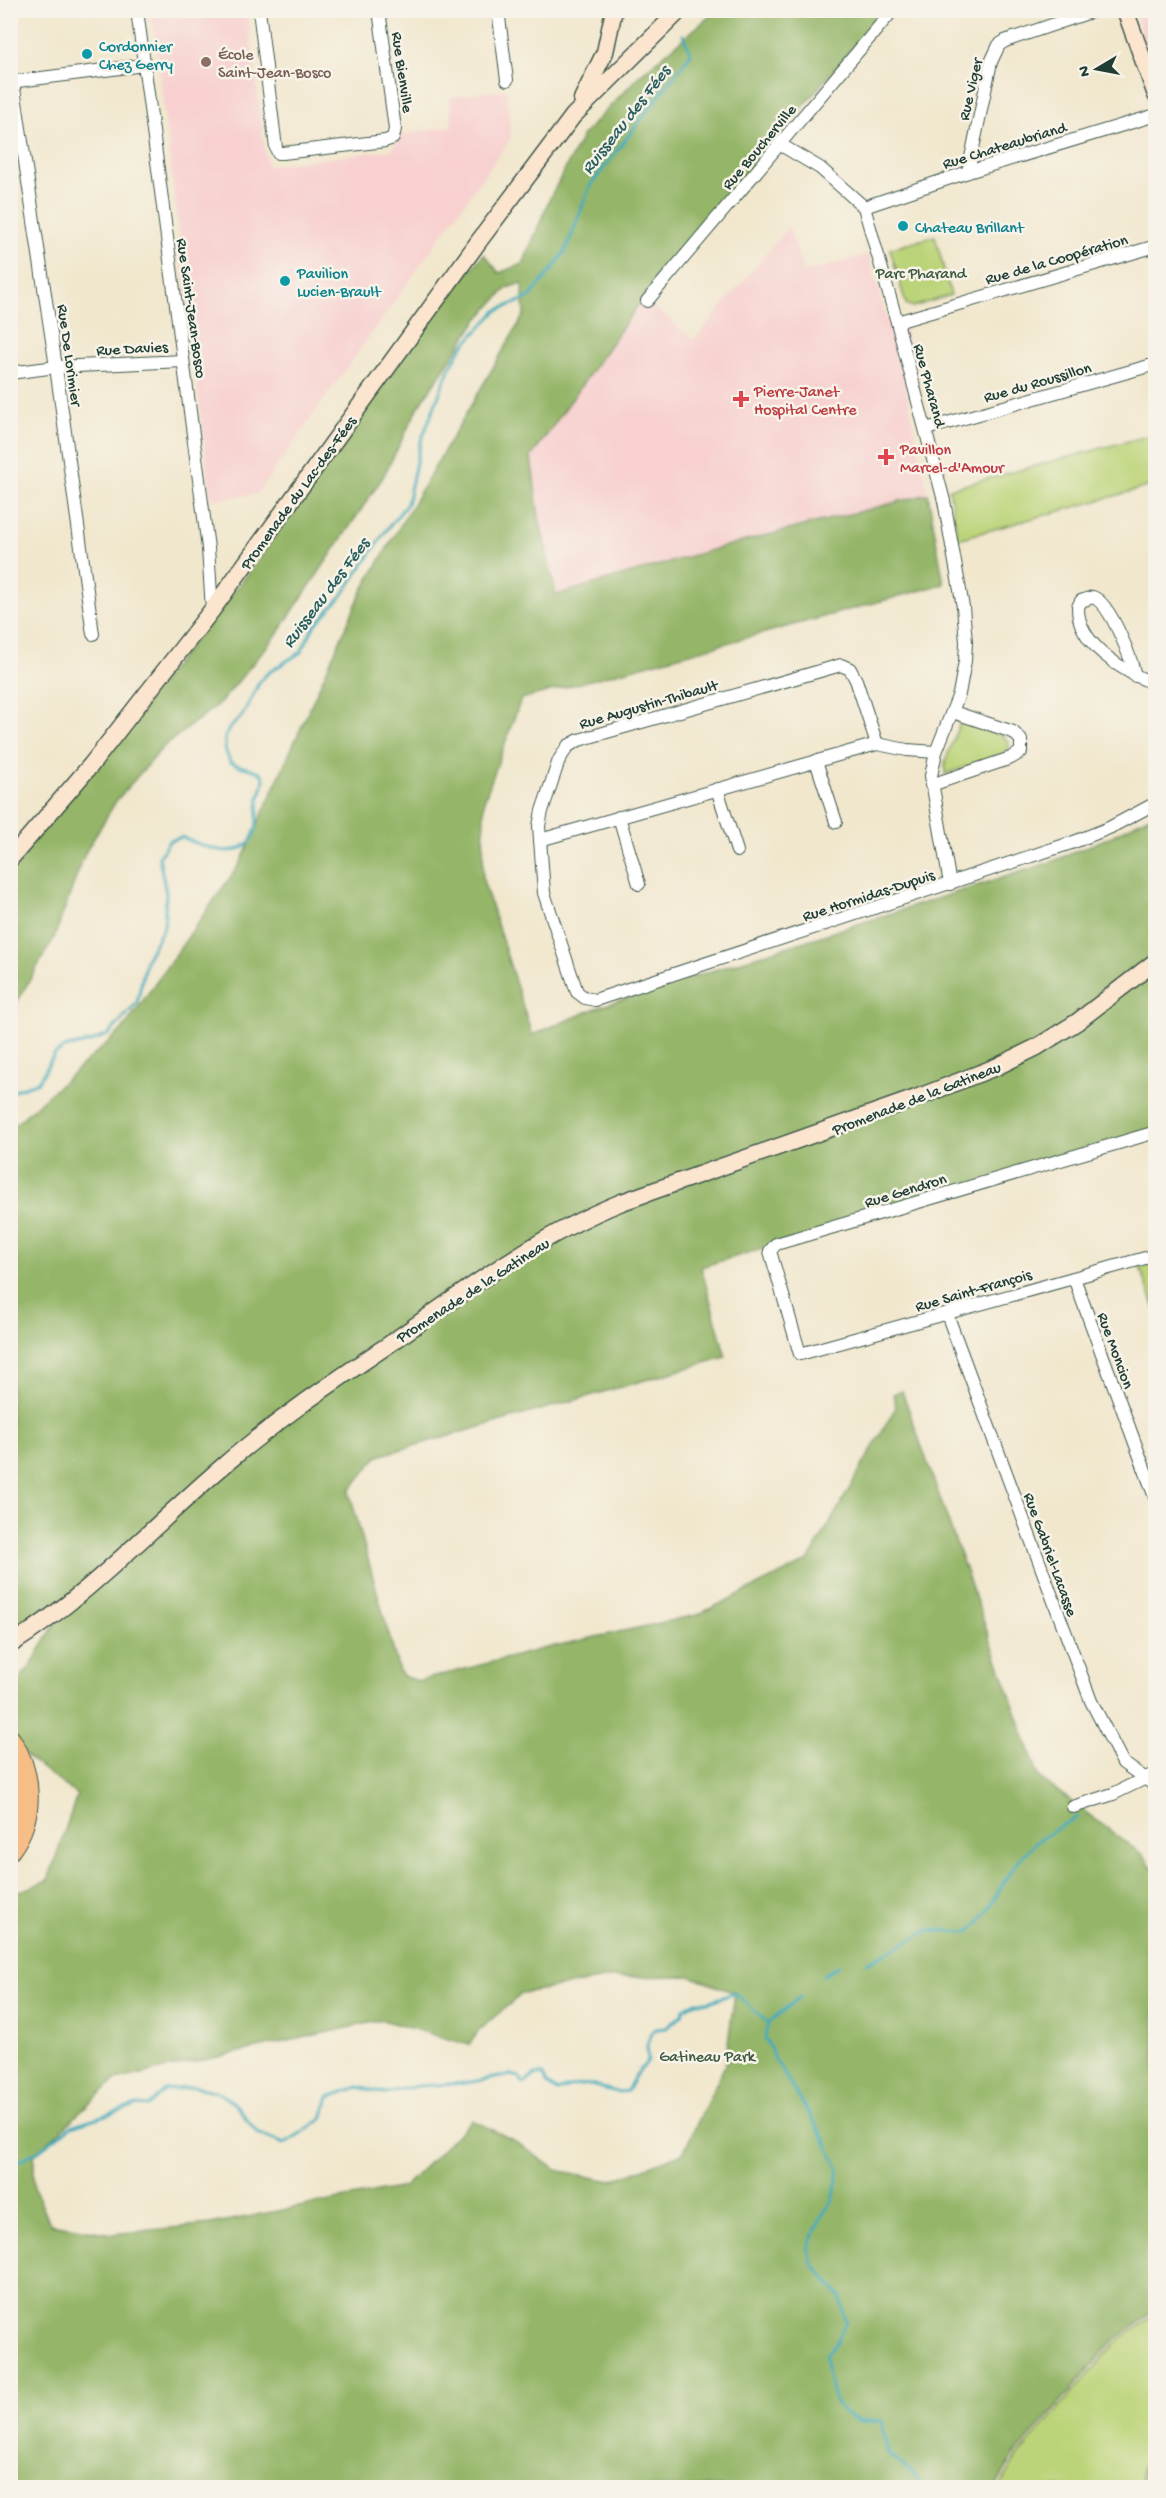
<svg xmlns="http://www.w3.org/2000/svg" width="1166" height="2498" font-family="'Gochi Hand',sans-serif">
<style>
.built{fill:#f7d0cf}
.green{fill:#bcd479;stroke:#6e8856;stroke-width:1.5}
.forest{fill:#95b669;stroke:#5a7a4e;stroke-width:1.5;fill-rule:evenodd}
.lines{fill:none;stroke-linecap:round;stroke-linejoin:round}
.stream{stroke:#3daabc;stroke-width:3}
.street-casing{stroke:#3e564b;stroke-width:14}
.secondary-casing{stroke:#3e564b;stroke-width:19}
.highway-casing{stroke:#3e564b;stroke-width:23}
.street{stroke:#fff;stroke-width:12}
.secondary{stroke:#fbe5cf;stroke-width:16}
.highway{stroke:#f6be86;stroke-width:21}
.culture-dot{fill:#0f9aa8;stroke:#f7f3e8;stroke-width:2}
.education-dot{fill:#8d6e63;stroke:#f7f3e8;stroke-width:2}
.health-dot{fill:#e0444e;stroke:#f7f3e8;stroke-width:2}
.labels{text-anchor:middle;stroke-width:5;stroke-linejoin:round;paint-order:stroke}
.culture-label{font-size:16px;fill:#0d838f;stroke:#f7f3e8;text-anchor:start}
.education-label{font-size:16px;fill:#785e54;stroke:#f7f3e8;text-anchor:start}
.street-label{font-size:16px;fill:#1f3d34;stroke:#f7f3e8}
.park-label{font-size:16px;fill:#3e5b42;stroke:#f7f3e8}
.health-label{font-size:16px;fill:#be3a42;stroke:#f7f3e8;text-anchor:start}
.water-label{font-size:18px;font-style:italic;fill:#285e5d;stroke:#f7f3e8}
</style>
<rect width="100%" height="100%" fill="#f7f3e8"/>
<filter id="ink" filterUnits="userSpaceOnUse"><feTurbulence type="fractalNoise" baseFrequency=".0167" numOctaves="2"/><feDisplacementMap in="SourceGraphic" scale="12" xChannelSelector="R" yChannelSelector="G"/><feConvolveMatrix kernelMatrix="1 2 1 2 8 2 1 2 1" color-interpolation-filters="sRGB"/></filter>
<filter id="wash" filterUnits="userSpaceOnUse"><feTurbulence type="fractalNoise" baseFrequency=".008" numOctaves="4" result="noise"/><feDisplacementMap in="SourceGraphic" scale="24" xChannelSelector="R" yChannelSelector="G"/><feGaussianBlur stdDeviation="1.35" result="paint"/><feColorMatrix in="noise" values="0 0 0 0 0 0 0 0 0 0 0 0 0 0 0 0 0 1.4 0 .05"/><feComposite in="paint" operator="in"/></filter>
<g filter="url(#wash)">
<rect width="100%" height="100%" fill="#f1e7cd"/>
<!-- built -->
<g class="built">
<path d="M 162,10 L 247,11 L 267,166 L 391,150 L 400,135 L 452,126 L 450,97 L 506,89 L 511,138 L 257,494 L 211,500 L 152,12 Z"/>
<path d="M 1134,11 L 1155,11 L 1155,71 Z"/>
<path d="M 789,227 L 804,273 L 868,254 L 888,324 L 902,320 L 916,374 L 904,379 L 928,494 L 722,547 L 556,595 L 539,518 L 531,457 L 643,298 L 694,340 Z"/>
</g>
<!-- green -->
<g class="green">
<path d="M 935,236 L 951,295 L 913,307 L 906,304 L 890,249 Z"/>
<path d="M 1155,434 L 1155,485 L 958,539 L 949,489 Z"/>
<path d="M 960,722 L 1003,736 L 1009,742 L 1008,750 L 1001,755 L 945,774 L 945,762 Z"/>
<path d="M 1155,1264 L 1156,1264 L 1155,1308 L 1140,1267 Z"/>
<path d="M 1155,2314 L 1155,2487 L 999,2488 L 1017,2457 L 1115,2343 Z"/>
</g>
<!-- forest -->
<g class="forest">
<path d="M 716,11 L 883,11 L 643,298 L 531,457 L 539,518 L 556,595 L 722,547 L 928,494 L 944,584 L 521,699 L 484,801 L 483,880 L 532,1035 L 599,1007 L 1051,862 L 1110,837 L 1155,813 L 1155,1131 L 701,1267 L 726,1357 L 378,1456 L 349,1491 L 399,1671 L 405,1677 L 419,1681 L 550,1647 L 697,1615 L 808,1561 L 896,1407 L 893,1394 L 902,1391 L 1039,1777 L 1144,1856 L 1155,1871 L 1155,2310 L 1112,2342 L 1014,2456 L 995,2487 L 11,2487 L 11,1895 L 48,1880 L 77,1795 L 26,1756 L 11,1732 L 11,1689 L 30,1667 L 55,1624 L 28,1624 L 11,1619 L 11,1128 L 123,1029 L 241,862 L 362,591 L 524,315 L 522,283 L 507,288 L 477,320 L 419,406 L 383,477 L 278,633 L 221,702 L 163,747 L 116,801 L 85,853 L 54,938 L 11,1012 L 11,870 L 255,565 L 431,317 L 484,254 L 499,273 L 523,264 L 550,198 L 583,135 L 640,75 ZM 690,1976 L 735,1993 L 725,2065 L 683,2153 L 611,2181 L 556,2170 L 513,2140 L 472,2120 L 404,2187 L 210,2224 L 113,2234 L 50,2224 L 34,2187 L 34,2155 L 115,2080 L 382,2020 L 469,2045 L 481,2028 L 523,1993 L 615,1977 Z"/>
<path d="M 1155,2453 L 1155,2487 L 1141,2487 C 1139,2472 1143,2463 1155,2453 Z"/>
</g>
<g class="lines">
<!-- stream -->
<g class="stream">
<path d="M 10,1092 L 38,1082 L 54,1055 L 64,1048 L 91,1042 L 109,1034 L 137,1003 L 146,960 L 164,927 L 166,893 L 159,857 L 169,841 L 182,837 C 200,845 235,862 251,840 C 259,828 257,812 259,799 C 260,791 268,780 261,773 C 255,768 239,768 230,762 L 225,749 L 225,738 L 229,729 L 241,717 L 247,707 L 260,681 L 268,673 L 301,652 L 314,626 L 341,597 L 388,528 L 407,504 L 420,444 L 449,369 L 462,347 L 496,311 L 530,297 L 554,267 L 566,250 L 590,186 L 691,54 L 683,35"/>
<path d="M 867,1963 L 929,1930 L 969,1932 C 991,1914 999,1885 1017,1862 C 1033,1841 1054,1830 1077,1817"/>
<path d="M 823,1976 L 839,1965"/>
<path d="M 800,1997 L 768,2023 L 765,2037 L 776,2061 L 824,2138 L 839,2170 L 833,2200 L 821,2217 L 808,2249 L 814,2265 L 840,2296 L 846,2322 L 836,2344 L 825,2355 C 828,2377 831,2413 857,2420 C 864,2422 873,2421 881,2421 L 888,2454 L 914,2474 L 924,2488"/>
<path d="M 10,2165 L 38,2151 L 71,2126 L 137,2105 L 148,2106 L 165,2090 L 196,2087 L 218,2092 L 236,2105 L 257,2133 L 284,2144 L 322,2119 L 329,2097 L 358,2087 L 385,2093 L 417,2086 L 466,2083 L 511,2075 L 519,2077 L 524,2084 L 535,2075 L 543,2075 L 547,2084 L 557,2091 C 565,2088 581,2083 590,2085 C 602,2087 614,2094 627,2091 L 635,2076 L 648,2061 L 647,2046 L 651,2033 L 655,2029 L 666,2028 L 682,2015 L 684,2009 L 696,2002 L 708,2002 L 735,1993 L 768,2023"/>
</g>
</g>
</g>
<g filter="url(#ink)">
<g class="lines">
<!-- street casing -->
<g class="street-casing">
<g id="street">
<path d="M 137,10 L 208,548 L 212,610"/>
<path d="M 259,10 L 276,148 L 278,153 L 283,153 L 385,141 L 393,138 L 395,129 L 379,10"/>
<path d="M 498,10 L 507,80"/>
<path d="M 10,82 L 144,65"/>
<path d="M 13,82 L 56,367 L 93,634"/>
<path d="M 781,145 L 820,168 L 864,207 L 897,322 L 944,501 L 963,607 L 966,642 L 965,661 L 959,694 L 936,752 L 931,776 L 950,884"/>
<path d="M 968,172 L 991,62 L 999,45 L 1005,41 L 1096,10"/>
<path d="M 864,207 L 968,172 L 1156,115"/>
<path d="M 647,301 L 893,10"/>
<path d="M 897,322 L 1156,246"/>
<path d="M 10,373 L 56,367 L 183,361"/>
<path d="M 926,429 L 1156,364"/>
<path d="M 1135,676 C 1131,657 1110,603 1093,597 L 1081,601 L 1078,607 C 1077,644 1125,673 1156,684"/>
<path d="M 877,744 L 856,680 L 850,669 L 841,665 L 579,740 L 568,746 L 559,760 L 542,811 L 539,826 L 544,893 L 577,992 L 585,998 L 595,1000 L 1074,842 L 1109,828 L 1156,803"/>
<path d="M 816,761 L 836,822"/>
<path d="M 931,785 L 1011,758 L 1021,752 L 1021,740 L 1013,732 L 953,712"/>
<path d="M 717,789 L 737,851"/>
<path d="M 619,817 L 639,884"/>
<path d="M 540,840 L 877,744 L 907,750 L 936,752"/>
<path d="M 1156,1132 L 776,1244 L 770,1251 L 800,1354 L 1156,1255"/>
<path d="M 1074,1278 L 1156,1500"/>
<path d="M 947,1314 L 1091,1701 L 1123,1763 L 1156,1786"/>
<path d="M 1073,1807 L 1113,1794 L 1156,1773"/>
</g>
</g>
<!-- secondary casing -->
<g class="secondary-casing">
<g id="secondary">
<path d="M 1125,10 L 1156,95"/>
<path d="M 582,99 L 605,52 L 614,10"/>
<path d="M 10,859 L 91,765 L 212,610 L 479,241 L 573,116 L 680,10"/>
<path d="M 10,1645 C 88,1596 152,1527 222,1467 C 276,1420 335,1381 394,1341 C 467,1289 539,1235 622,1202 L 916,1098 L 996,1067 L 1037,1047 L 1077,1022 L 1156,961"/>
</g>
</g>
<!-- highway casing -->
<g class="highway-casing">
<path id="highway" d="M 10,1740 C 31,1772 35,1816 10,1849"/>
</g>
<!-- street -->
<use href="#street" class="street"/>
<!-- secondary -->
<use href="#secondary" class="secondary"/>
<!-- highway -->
<use href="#highway" class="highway"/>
</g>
</g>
<!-- markers -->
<g class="culture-dot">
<circle cx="87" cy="54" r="6"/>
<circle cx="903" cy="226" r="6"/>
<circle cx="285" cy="281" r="6"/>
</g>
<circle class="education-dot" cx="206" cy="62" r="6"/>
<g class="health-dot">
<path d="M738 390h6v6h6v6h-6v6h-6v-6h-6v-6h6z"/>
<path d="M883 448h6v6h6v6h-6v6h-6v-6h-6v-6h6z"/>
</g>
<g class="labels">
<!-- culture labels -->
<g class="culture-label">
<text x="99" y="51">Cordonnier<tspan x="99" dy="18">Chez Gerry</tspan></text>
<text x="915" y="232">Chateau Brillant</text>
<text x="297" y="278">Pavilion<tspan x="297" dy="18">Lucien-Brault</tspan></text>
</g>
<!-- education labels -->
<g class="education-label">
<text x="218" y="59">École<tspan x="218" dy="18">Saint-Jean-Bosco</tspan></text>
</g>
<!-- street labels -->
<g class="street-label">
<text transform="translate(404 72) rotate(82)" y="6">Rue Bienville</text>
<text transform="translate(969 89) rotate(-77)" y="6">Rue Viger</text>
<text transform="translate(1004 144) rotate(-17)" y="6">Rue Chateaubriand</text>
<text transform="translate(758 146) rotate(-50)" y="6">Rue Boucherville</text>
<text transform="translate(1056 258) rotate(-16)" y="6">Rue de la Coopération</text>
<text transform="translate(193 308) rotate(82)" y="6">Rue Saint-Jean-Bosco</text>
<text transform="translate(132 347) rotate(-3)" y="6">Rue Davies</text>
<text transform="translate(71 355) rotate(82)" y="6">Rue De Lorimier</text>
<text transform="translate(1037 381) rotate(-16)" y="6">Rue du Roussillon</text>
<text transform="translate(931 385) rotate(75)" y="6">Rue Pharand</text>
<text transform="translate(297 492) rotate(-54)" y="6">Promenade du Lac-des-Fées</text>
<text transform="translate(648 703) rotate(-16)" y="6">Rue Augustin-Thibault</text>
<text transform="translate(868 894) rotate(-18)" y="6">Rue Hormidas-Dupuis</text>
<text transform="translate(916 1097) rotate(-21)" y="6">Promenade de la Gatineau</text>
<text transform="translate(905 1189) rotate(-17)" y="6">Rue Gendron</text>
<text transform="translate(472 1289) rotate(-33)" y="6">Promenade de la Gatineau</text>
<text transform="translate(973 1289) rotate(-16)" y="6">Rue Saint-François</text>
<text transform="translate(1117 1350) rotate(70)" y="6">Rue Moncion</text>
<text transform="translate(1052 1554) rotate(70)" y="6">Rue Gabriel-Lacasse</text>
</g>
<!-- park labels -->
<g class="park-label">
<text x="921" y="278">Parc Pharand</text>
<text x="707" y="2061">Gatineau Park</text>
</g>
<!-- health labels -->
<g class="health-label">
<text x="754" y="396">Pierre-Janet<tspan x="754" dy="18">Hospital Centre</tspan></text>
<text x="900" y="454">Pavillon<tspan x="900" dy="18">Marcel-d'Amour</tspan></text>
</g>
<!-- water labels -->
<g class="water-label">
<text transform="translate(625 119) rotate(-52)" y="6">Ruisseau des Fées</text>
<text transform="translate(325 592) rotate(-53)" y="6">Ruisseau des Fées</text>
</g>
</g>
<!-- margin -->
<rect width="1166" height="2498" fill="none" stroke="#f7f3e8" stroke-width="36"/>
<!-- north arrow -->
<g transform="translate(1097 69) rotate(260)" stroke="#f7f3e8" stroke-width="4.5" paint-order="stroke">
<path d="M0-4.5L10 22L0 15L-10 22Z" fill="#1f3d34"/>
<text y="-9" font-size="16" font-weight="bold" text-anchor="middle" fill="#1f3d34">N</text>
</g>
</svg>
